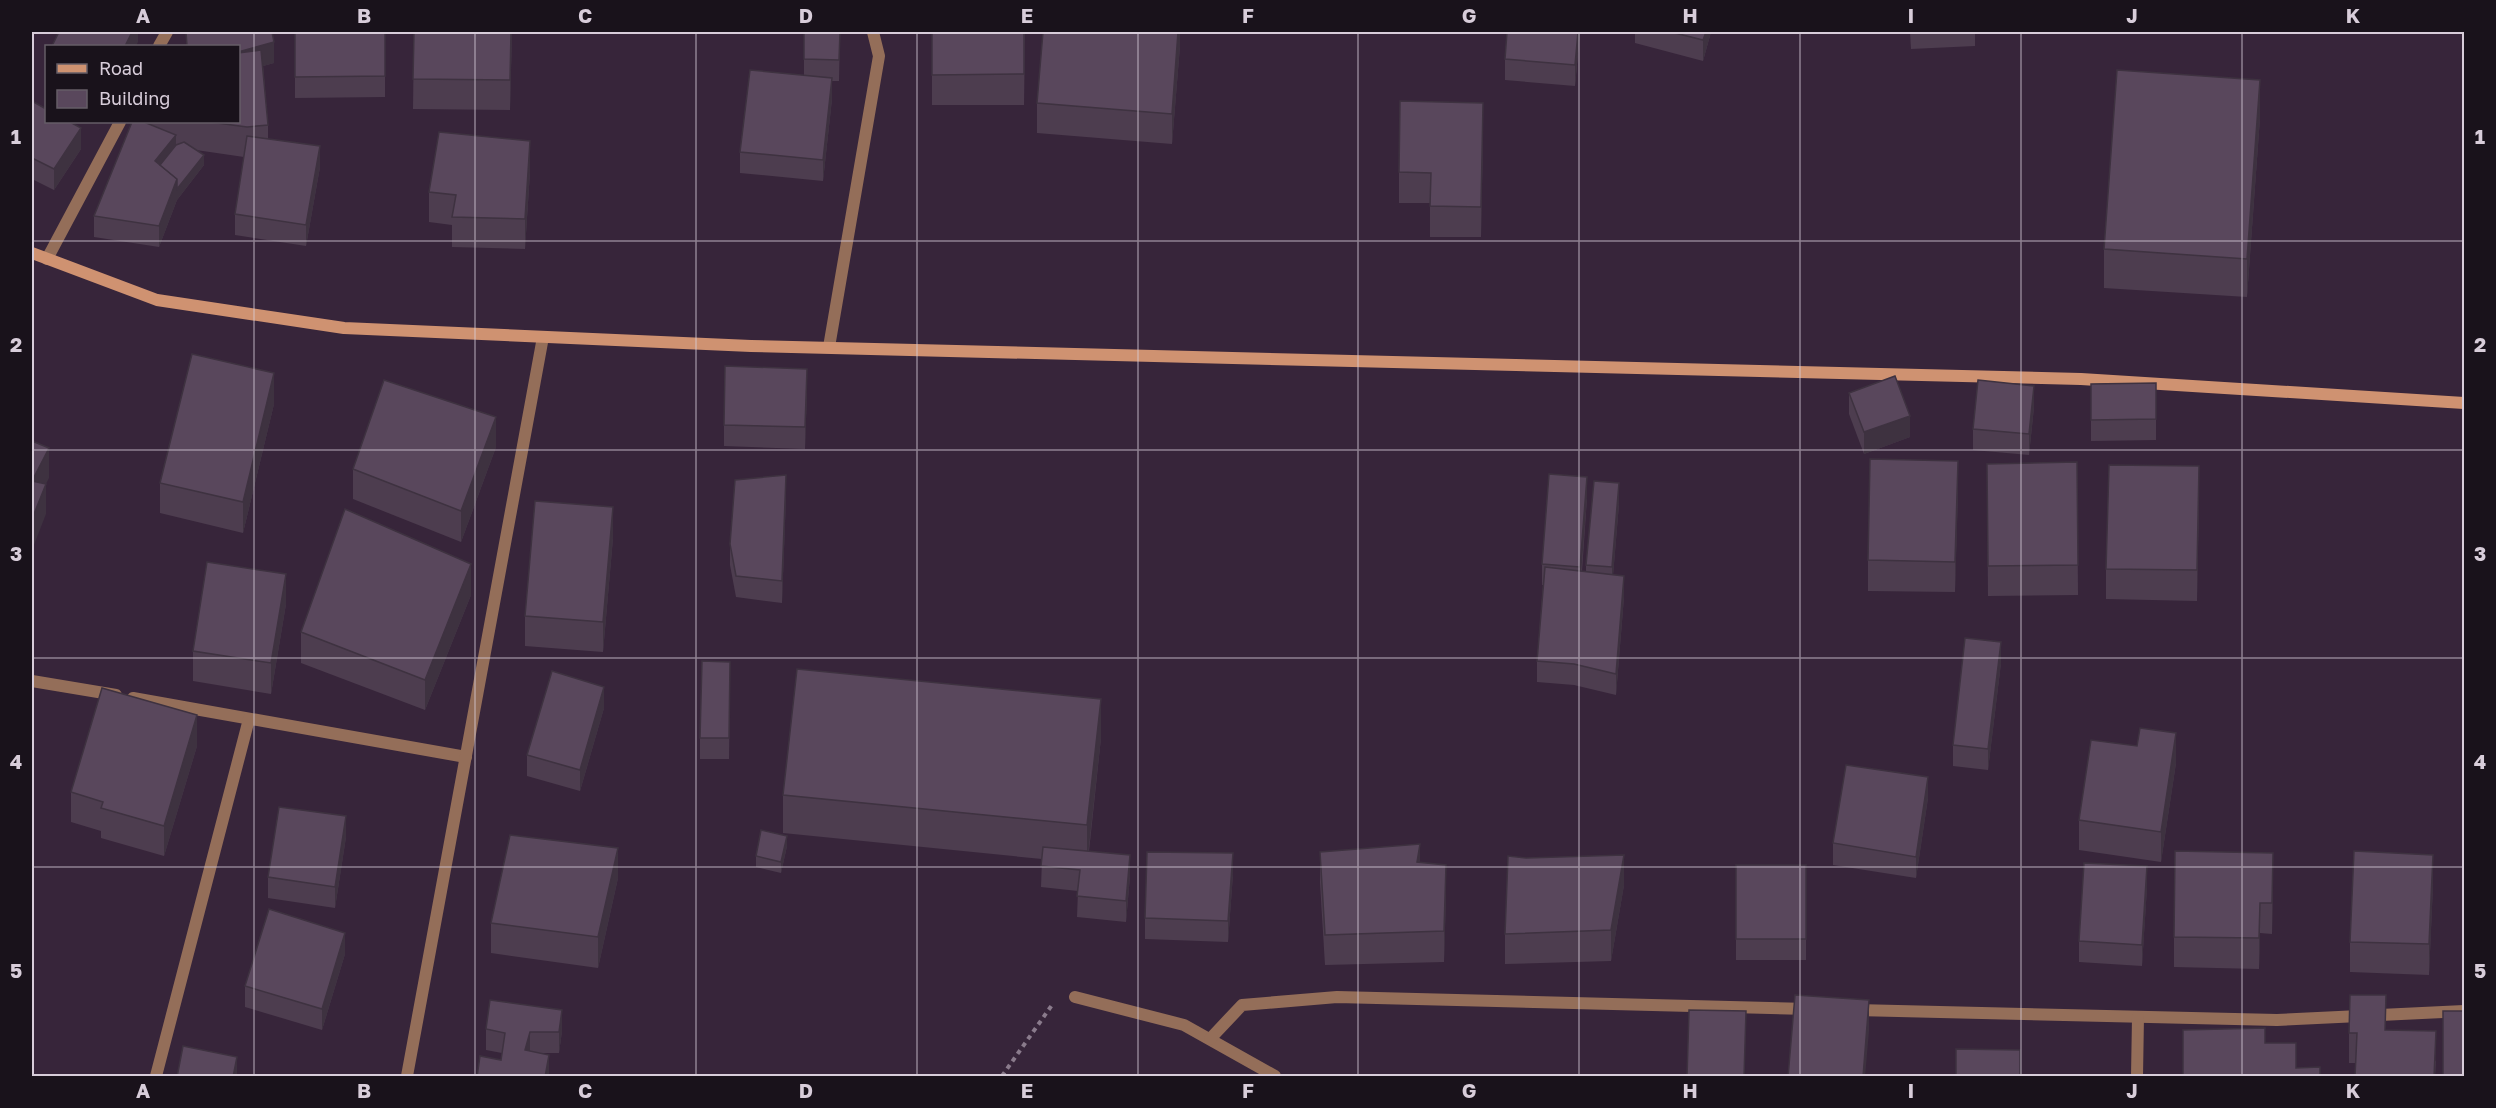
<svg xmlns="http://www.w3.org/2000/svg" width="2496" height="1108" font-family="'Golos Text',sans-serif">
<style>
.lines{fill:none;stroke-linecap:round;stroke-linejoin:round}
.path{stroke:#8a7b8c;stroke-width:4;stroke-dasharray:4.5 4.5;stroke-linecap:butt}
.street{stroke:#946e59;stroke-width:12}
.secondary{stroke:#cf9271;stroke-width:12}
.wall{fill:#4d3d4f}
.shaded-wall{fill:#3e3240}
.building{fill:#59475c;stroke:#3e3240;stroke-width:1.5}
.grid{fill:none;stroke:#d8cdda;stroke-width:1.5;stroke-opacity:0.55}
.neatline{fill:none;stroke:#d8cdda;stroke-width:2}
.grid-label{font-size:20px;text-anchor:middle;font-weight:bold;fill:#d8cdda}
</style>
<rect width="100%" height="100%" fill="#37253a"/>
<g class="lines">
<!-- path -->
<path class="path" d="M 1002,1076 L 1052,1005"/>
<!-- street -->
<g class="street">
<path d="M 159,46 L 167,32"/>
<path d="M 47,259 L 120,122"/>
<path d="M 829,347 L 879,56 L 873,32"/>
<path d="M 32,681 L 116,695"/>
<path d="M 133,698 L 466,757"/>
<path d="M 1075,997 L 1184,1025 L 1275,1076"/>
<path d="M 1856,1010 L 2277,1020 L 2464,1011"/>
<path d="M 1210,1039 L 1242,1005 L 1337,997 L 1808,1009"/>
<path d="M 156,1076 L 249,719"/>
<path d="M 407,1076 L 543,337"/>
<path d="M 2137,1076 L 2138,1017"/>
</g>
<!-- secondary -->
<path class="secondary" d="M 32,253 L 157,300 L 344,328 L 751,346 L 2081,379 L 2464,403"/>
</g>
<!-- wall -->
<g class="wall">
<path d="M 295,32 L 385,32 L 385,97 L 295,98 Z"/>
<path d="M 414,32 L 512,32 L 510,110 L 413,109 Z"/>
<path d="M 804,32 L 840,32 L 839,81 L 832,81 L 832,99 L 823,181 L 740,173 L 740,152 L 804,75 Z"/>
<path d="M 932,32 L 1025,32 L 1024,105 L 932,105 Z"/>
<path d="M 1180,32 L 1180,46 L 1172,144 L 1037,133 L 1037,103 Z"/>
<path d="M 1507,32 L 1580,32 L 1575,86 L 1505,80 L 1505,59 Z"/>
<path d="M 1635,32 L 1711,32 L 1703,61 L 1635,43 Z"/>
<path d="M 1910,32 L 1975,32 L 1975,46 L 1911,49 Z"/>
<path d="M 238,46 L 274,63 L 263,66 L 268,125 L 268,139 L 320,167 L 306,246 L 235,235 L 235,214 L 244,157 L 196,150 L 204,165 L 177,200 L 159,247 L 94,237 L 94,216 L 132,122 L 238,122 Z"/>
<path d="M 32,101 L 81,149 L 54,190 L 32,179 Z"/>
<path d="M 2260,118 L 2247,297 L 2104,288 L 2104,249 Z"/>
<path d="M 1483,133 L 1481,237 L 1430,237 L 1430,203 L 1399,203 L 1399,172 Z"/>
<path d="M 530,172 L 525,249 L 452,247 L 452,225 L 429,222 L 429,192 Z"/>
<path d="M 2156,383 L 2156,440 L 2091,441 L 2091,384 Z"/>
<path d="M 807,390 L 805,449 L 724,446 L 724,425 Z"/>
<path d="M 1849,393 L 1910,437 L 1864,454 L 1849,414 Z"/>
<path d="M 274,404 L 243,533 L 160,513 L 160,483 Z"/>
<path d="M 2034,407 L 2029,455 L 1973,450 L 1973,429 Z"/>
<path d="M 496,447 L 461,542 L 353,499 L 353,469 Z"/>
<path d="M 2077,462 L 2078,595 L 1988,596 L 1987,464 Z"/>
<path d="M 1958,491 L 1955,592 L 1868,591 L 1868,560 Z"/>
<path d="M 2199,496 L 2197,601 L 2106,599 L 2106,569 Z"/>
<path d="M 786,497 L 782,603 L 736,597 L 730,565 L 730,544 Z"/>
<path d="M 1587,498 L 1582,571 L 1586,572 L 1586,565 L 1619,504 L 1613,575 L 1624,597 L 1616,695 L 1574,685 L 1537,682 L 1537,661 L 1543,585 L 1542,585 L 1542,564 Z"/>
<path d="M 613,538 L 603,652 L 525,646 L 525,616 Z"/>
<path d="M 471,595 L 425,710 L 301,663 L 301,632 Z"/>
<path d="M 286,604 L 271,694 L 193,681 L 193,651 Z"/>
<path d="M 2001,663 L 1988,770 L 1953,766 L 1953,745 Z"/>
<path d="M 730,683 L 729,759 L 700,759 L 700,738 Z"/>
<path d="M 604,708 L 580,791 L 527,776 L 527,755 Z"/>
<path d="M 1101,738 L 1089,851 L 1130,876 L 1126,922 L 1077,917 L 1078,891 L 1041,887 L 1042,859 L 783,833 L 783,795 Z"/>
<path d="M 197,746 L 164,856 L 101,838 L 101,831 L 71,822 L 71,792 Z"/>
<path d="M 2176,763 L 2161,862 L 2079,850 L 2079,820 Z"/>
<path d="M 1928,798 L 1916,878 L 1833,865 L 1833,843 Z"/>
<path d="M 346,837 L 335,908 L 268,898 L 268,877 Z"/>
<path d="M 787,846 L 781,873 L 756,867 L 756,856 Z"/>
<path d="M 1320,852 L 1420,863 L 1446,895 L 1444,962 L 1325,965 L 1320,883 Z"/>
<rect x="1736" y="865" width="70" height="95"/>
<path d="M 1233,874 L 1228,942 L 1145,939 L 1145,918 Z"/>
<path d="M 618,878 L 598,968 L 491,953 L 491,923 Z"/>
<path d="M 2273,883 L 2272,934 L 2260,933 L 2259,969 L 2174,967 L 2174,937 Z"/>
<path d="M 1624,885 L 1611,961 L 1505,964 L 1505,934 Z"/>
<path d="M 2433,885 L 2429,975 L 2350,972 L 2350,942 Z"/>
<path d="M 2147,887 L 2142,966 L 2079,962 L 2079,941 Z"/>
<path d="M 345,954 L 322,1030 L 245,1007 L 245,986 Z"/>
<path d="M 486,1029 L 562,1031 L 559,1053 L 539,1053 L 549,1055 L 549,1077 L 477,1077 L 501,1060 L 502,1053 L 486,1050 Z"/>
<path d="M 2183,1030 L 2265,1043 L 2296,1068 L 2320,1077 L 2183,1077 Z"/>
<path d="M 2386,1030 L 2436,1061 L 2435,1077 L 2355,1077 L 2356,1063 L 2349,1063 L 2349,1033 Z"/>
</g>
<!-- shaded-wall -->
<g class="shaded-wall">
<path d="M 132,32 L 138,32 L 138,42 L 136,46 L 125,46 Z"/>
<path d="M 511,32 L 512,32 L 510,110 L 510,80 Z"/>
<path d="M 1178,32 L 1180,32 L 1180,46 L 1172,144 L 1172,114 Z"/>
<path d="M 1578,32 L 1580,32 L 1575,86 L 1575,65 Z"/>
<path d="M 1706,32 L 1711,32 L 1703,61 L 1703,40 Z"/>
<path d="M 274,42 L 274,63 L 238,73 L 238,52 Z"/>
<path d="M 832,78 L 832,99 L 823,181 L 823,160 Z"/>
<path d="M 2260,80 L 2260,118 L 2247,297 L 2247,259 Z"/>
<path d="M 1483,103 L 1483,133 L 1481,237 L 1481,207 Z"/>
<path d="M 81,128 L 81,149 L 54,190 L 54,169 Z"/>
<path d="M 176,135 L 176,156 L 160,176 L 155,161 Z"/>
<path d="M 530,141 L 530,172 L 525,249 L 525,219 Z"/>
<path d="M 320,146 L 320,167 L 306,246 L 306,225 Z"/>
<path d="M 204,155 L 204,165 L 177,200 L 159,247 L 159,226 L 177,179 Z"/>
<path d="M 807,369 L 807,390 L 805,449 L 805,427 Z"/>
<path d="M 274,373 L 274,404 L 243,533 L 243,502 Z"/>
<path d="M 2034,386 L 2034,407 L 2029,455 L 2029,434 Z"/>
<path d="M 1910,416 L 1910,437 L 1864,454 L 1864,432 Z"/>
<path d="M 496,417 L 496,447 L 461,542 L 461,511 Z"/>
<path d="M 49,448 L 49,478 L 32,511 L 32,481 Z"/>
<path d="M 1958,461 L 1958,491 L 1955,592 L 1955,562 Z"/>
<path d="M 2199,466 L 2199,496 L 2197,601 L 2197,570 Z"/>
<path d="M 786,475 L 786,497 L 782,603 L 782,581 Z"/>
<path d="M 1587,477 L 1587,498 L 1580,588 L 1580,567 Z"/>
<path d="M 1619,483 L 1619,504 L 1612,589 L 1612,567 Z"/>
<path d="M 46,484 L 46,514 L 32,550 L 32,519 Z"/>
<path d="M 613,507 L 613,538 L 603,652 L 603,622 Z"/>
<path d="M 471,564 L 471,595 L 425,710 L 425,680 Z"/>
<path d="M 286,574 L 286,604 L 271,694 L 271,663 Z"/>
<path d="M 1624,576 L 1624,597 L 1616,695 L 1616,674 Z"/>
<path d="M 2001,642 L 2001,663 L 1988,770 L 1988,749 Z"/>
<path d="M 604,687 L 604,708 L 580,791 L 580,770 Z"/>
<path d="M 1101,699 L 1101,738 L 1087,864 L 1087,825 Z"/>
<path d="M 197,715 L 197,746 L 164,856 L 164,826 Z"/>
<path d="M 2176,733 L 2176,763 L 2161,862 L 2161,832 Z"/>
<path d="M 1928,777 L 1928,798 L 1916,878 L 1916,857 Z"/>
<path d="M 346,816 L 346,837 L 335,908 L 335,887 Z"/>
<path d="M 787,836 L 787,846 L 781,873 L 781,862 Z"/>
<path d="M 1420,844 L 1420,875 L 1417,862 Z"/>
<path d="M 618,848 L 618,878 L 598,968 L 598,937 Z"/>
<path d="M 1233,853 L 1233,874 L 1228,942 L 1228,921 Z"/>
<path d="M 2273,853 L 2273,883 L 2272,934 L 2272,903 Z"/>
<path d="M 1130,855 L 1130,876 L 1126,922 L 1126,901 Z"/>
<path d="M 1624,855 L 1624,885 L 1611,961 L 1611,930 Z"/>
<path d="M 2433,855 L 2433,885 L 2429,975 L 2429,944 Z"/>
<path d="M 1446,865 L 1446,895 L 1444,962 L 1444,931 Z"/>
<path d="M 2147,866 L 2147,887 L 2142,966 L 2142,945 Z"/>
<path d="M 2260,903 L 2260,933 L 2259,969 L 2259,938 Z"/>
<path d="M 345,933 L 345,954 L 322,1030 L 322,1009 Z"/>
<path d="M 1869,1000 L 1869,1031 L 1865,1077 L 1863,1077 Z"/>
<path d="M 562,1010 L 562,1031 L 559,1053 L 559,1032 Z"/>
<path d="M 2436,1031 L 2435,1077 L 2434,1077 Z"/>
<path d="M 530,1032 L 530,1053 L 525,1050 Z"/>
<path d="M 549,1055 L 549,1077 L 545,1077 Z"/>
<path d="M 237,1057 L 237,1077 L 233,1077 Z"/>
</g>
<!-- building -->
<g class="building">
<path d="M 59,32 L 132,32 L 125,46 L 52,46 Z"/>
<path d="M 186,32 L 272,32 L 274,42 L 238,52 L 238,46 L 187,46 Z"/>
<path d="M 295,32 L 385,32 L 385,76 L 295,77 Z"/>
<path d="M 414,32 L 511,32 L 510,80 L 413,79 Z"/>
<path d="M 804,32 L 840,32 L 839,60 L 804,59 Z"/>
<path d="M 932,32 L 1024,32 L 1024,74 L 932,75 Z"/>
<path d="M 1043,32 L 1178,32 L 1172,114 L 1037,103 Z"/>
<path d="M 1507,32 L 1578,32 L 1575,65 L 1505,59 Z"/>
<path d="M 1671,32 L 1706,32 L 1703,40 Z"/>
<path d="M 261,50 L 268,125 L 247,127 L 210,122 L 238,122 L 238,53 Z"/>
<path d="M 750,70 L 832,78 L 823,160 L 740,152 Z"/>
<path d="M 2117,70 L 2260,80 L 2247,259 L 2104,249 Z"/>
<path d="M 32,101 L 46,109 L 46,122 L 70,122 L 81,128 L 54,169 L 32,158 Z"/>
<path d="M 1400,101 L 1483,103 L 1481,207 L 1430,206 L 1431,173 L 1399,172 Z"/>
<path d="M 132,122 L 144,122 L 176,135 L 155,161 L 177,179 L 159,226 L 94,216 Z"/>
<path d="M 439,132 L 530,141 L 525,219 L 452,217 L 456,195 L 429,192 Z"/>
<path d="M 247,136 L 320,146 L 306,225 L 235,214 Z"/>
<path d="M 184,142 L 204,155 L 177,189 L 177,179 L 160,165 L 176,145 Z"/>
<path d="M 192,354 L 274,373 L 243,502 L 160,483 Z"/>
<path d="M 725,366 L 807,369 L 805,427 L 724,425 Z"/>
<path d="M 1895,376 L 1910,416 L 1864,432 L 1849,393 Z"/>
<path d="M 384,380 L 496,417 L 461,511 L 353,469 Z"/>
<path d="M 1978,380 L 2034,386 L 2029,434 L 1973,429 Z"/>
<path d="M 2156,383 L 2156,419 L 2091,420 L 2091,384 Z"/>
<path d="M 32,441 L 49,448 L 32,481 Z"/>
<path d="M 1870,459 L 1958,461 L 1955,562 L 1868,560 Z"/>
<path d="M 2077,462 L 2078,565 L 1988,566 L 1987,464 Z"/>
<path d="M 2109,465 L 2199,466 L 2197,570 L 2106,569 Z"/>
<path d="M 1549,474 L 1587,477 L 1580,567 L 1542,564 Z"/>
<path d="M 786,475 L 782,581 L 736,576 L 730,544 L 735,480 Z"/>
<path d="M 32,481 L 46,484 L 32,519 Z"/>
<path d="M 1594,481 L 1619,483 L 1612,567 L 1586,565 Z"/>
<path d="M 535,501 L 613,507 L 603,622 L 525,616 Z"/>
<path d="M 345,509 L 471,564 L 425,680 L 301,632 Z"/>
<path d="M 207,562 L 286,574 L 271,663 L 193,651 Z"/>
<path d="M 1545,567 L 1624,576 L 1616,674 L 1574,664 L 1537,661 Z"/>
<path d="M 1965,638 L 2001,642 L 1988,749 L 1953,745 Z"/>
<path d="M 702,661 L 730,662 L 729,738 L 700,738 Z"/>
<path d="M 797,669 L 1101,699 L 1087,825 L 783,795 Z"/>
<path d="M 552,671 L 604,687 L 580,770 L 527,755 Z"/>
<path d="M 102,688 L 197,715 L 164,826 L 101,808 L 103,802 L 71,792 Z"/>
<path d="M 2140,728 L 2176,733 L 2161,832 L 2079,820 L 2091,740 L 2137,746 Z"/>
<path d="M 1846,765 L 1928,777 L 1916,857 L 1833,843 Z"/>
<path d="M 279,807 L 346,816 L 335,887 L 268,877 Z"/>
<path d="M 761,830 L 787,836 L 781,862 L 756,856 Z"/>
<path d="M 510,835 L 618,848 L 598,937 L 491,923 Z"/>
<path d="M 1420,844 L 1417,862 L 1446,865 L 1444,931 L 1325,935 L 1320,852 Z"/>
<path d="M 1043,847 L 1130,855 L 1126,901 L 1077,896 L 1080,870 L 1041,866 Z"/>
<path d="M 2175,851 L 2273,853 L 2272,903 L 2260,903 L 2259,938 L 2174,937 Z"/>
<path d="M 2354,851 L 2433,855 L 2429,944 L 2350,942 Z"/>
<path d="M 1147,852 L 1233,853 L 1228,921 L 1145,918 Z"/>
<path d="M 1624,855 L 1611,930 L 1505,934 L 1508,856 L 1526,858 Z"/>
<path d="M 2084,863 L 2147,866 L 2142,945 L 2079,941 Z"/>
<rect x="1736" y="865" width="70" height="74"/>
<path d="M 269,909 L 345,933 L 322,1009 L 245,986 Z"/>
<path d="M 1795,995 L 1869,1000 L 1863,1077 L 1788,1077 Z"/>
<path d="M 2350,995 L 2386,995 L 2385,1030 L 2436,1031 L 2434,1077 L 2355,1077 L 2357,1033 L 2349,1033 Z"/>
<path d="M 490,1000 L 562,1010 L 559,1032 L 530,1032 L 525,1050 L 549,1055 L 545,1077 L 477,1077 L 480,1056 L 501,1060 L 505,1033 L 486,1029 Z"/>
<path d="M 1689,1010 L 1746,1011 L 1744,1077 L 1687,1077 Z"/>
<rect x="2443" y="1011" width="21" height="66"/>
<path d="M 2265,1028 L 2265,1043 L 2296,1043 L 2296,1068 L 2320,1067 L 2320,1077 L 2195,1077 L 2195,1075 L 2183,1075 L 2183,1030 Z"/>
<path d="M 183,1046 L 237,1057 L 233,1077 L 177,1077 Z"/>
<path d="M 1956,1049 L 2020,1050 L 2020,1077 L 1956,1077 Z"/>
</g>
<!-- grid -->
<path class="grid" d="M 254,32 L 254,1076M 475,32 L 475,1076M 696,32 L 696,1076M 917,32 L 917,1076M 1138,32 L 1138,1076M 1358,32 L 1358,1076M 1579,32 L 1579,1076M 1800,32 L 1800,1076M 2021,32 L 2021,1076M 2242,32 L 2242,1076M 32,241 L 2464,241M 32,450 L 2464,450M 32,658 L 2464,658M 32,867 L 2464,867"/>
<!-- border -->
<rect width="2496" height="1108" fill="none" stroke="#19121b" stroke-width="66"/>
<!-- legend -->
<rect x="45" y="45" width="195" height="78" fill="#19121b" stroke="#655d67" stroke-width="1.5"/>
<rect x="57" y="64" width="30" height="9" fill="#cf9271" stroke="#655d67" stroke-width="1.5"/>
<text x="99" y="75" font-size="18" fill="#d8cdda">Road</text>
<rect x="57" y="90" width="30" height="18" fill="#59475c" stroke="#655d67" stroke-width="1.5"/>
<text x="99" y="105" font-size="18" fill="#d8cdda">Building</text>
<rect x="33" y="33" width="2430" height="1042" class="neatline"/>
<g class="grid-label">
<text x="143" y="23">A</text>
<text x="364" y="23">B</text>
<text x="585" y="23">C</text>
<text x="806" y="23">D</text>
<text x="1027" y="23">E</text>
<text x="1248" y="23">F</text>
<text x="1469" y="23">G</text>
<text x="1690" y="23">H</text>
<text x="1911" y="23">I</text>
<text x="2132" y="23">J</text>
<text x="2353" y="23">K</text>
<text x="16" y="144">1</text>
<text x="2480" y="144">1</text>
<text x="16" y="352">2</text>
<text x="2480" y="352">2</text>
<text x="16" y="561">3</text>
<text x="2480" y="561">3</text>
<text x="16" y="769">4</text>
<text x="2480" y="769">4</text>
<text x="16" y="978">5</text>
<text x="2480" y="978">5</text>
<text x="143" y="1098">A</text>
<text x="364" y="1098">B</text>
<text x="585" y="1098">C</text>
<text x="806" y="1098">D</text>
<text x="1027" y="1098">E</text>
<text x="1248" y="1098">F</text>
<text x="1469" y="1098">G</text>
<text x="1690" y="1098">H</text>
<text x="1911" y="1098">I</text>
<text x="2132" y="1098">J</text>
<text x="2353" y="1098">K</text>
</g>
</svg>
